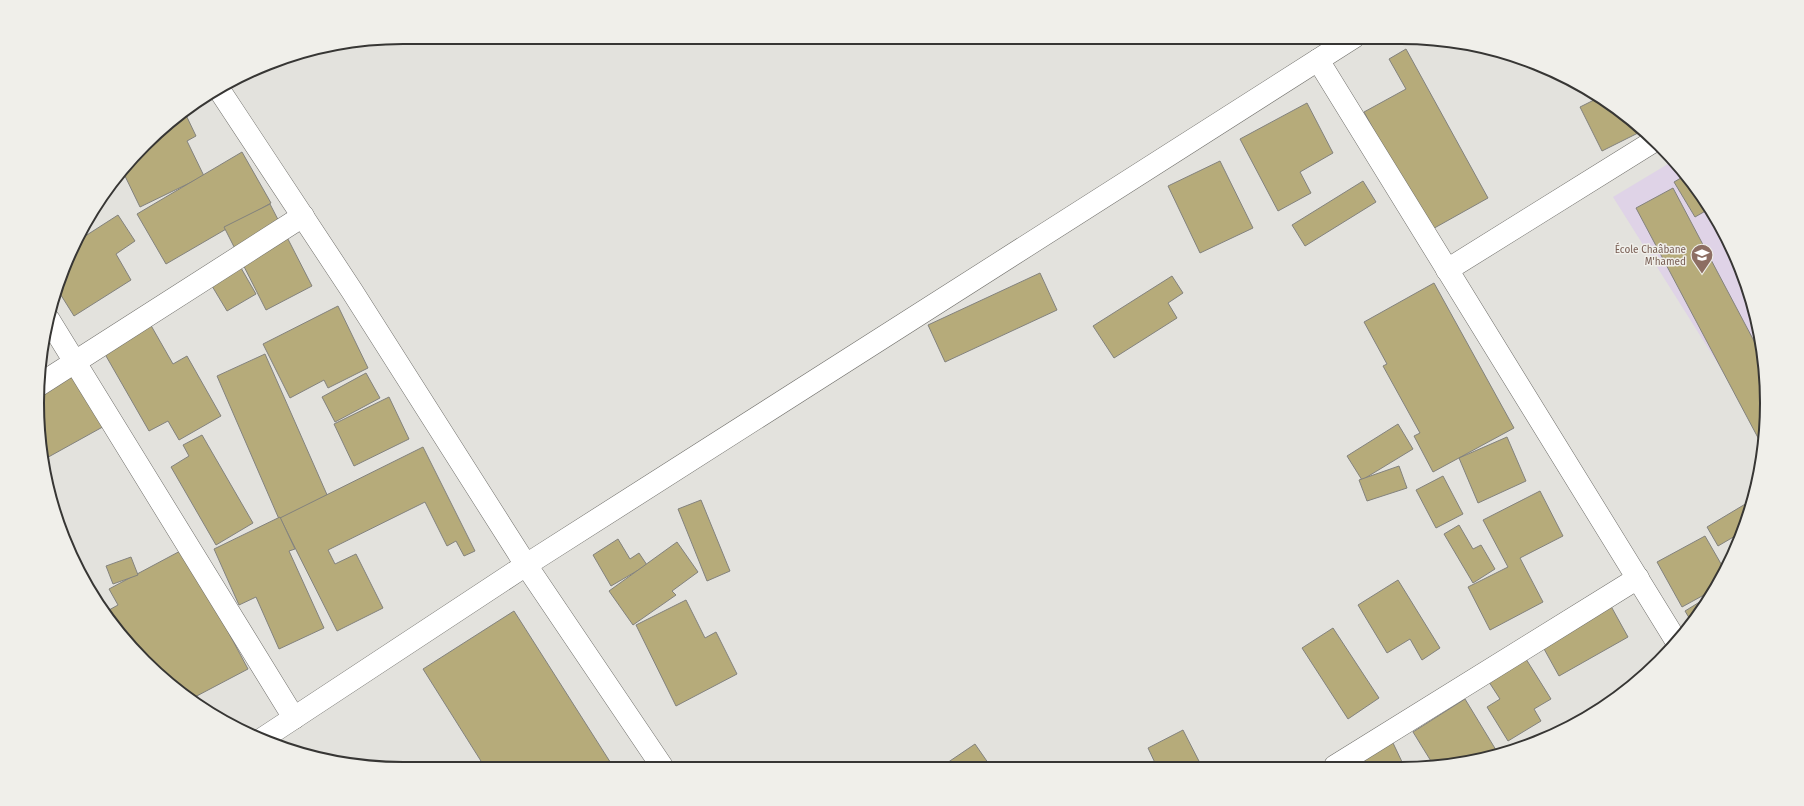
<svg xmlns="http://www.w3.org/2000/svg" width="1804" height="806" font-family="'Fira Sans',sans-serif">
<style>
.education{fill:#dfd3e7}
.building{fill:#b6ab7a;stroke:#83827d}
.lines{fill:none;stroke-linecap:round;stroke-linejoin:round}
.minor-casing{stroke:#71706c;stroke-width:23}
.minor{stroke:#fff;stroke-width:22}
.labels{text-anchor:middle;stroke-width:3;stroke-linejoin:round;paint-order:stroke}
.education-label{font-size:10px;fill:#785e54;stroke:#f0efea;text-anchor:end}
.rim{fill:none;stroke:#373634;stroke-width:2}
</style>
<rect width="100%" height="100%" fill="#e3e2dd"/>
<!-- education -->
<path class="education" d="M 1673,161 L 1692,180 L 1729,241 L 1755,308 L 1766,379 L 1764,437 L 1613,197 Z"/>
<!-- building -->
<g class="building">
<path d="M 1406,49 L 1488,198 L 1429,231 L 1364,112 L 1406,89 L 1389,59 Z"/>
<path d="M 1600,97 L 1642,128 L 1644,130 L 1602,151 L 1580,107 Z"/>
<path d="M 1307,103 L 1333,153 L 1300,172 L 1311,193 L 1278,211 L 1240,139 Z"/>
<path d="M 185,113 L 196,136 L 187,141 L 204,176 L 140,207 L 124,174 L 162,128 Z"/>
<path d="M 242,152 L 271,203 L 166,264 L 137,214 Z"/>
<path d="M 1220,161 L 1253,228 L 1200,253 L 1168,186 Z"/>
<path d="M 1686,175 L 1709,209 L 1695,217 L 1674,182 Z"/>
<path d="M 1363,181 L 1376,202 L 1305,246 L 1292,225 Z"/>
<path d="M 1673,188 L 1763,358 L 1766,379 L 1764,449 L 1636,208 Z"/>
<path d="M 270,204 L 312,286 L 266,310 L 224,227 Z"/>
<path d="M 118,215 L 135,241 L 116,254 L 131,280 L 74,316 L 59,292 L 79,240 Z"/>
<path d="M 233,254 L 256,294 L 227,311 L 203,271 Z"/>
<path d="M 1040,273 L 1057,310 L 945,362 L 928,325 Z"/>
<path d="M 1172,276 L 1183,293 L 1168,303 L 1177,318 L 1114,358 L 1093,326 Z"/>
<path d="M 1434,283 L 1514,428 L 1433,472 L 1414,436 L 1420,433 L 1383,366 L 1387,364 L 1364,322 Z"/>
<path d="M 338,306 L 368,368 L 328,388 L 324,380 L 290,398 L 263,344 Z"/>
<path d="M 145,315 L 173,364 L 187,356 L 221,416 L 179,440 L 168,421 L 149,431 L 98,342 Z"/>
<path d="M 265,354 L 328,497 L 279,519 L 217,376 Z"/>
<path d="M 74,362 L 108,424 L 43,460 L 37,403 L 39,381 Z"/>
<path d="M 366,373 L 380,398 L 335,422 L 322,397 Z"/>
<path d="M 389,397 L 409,439 L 354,466 L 334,424 Z"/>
<path d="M 1398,424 L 1413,449 L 1362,480 L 1347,456 Z"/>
<path d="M 202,435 L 253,523 L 216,545 L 171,467 L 189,456 L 183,445 Z"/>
<path d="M 1507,437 L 1526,481 L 1478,503 L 1459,458 Z"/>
<path d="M 423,447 L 475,551 L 464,556 L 456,541 L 447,546 L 425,502 L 328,550 L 335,564 L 356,554 L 383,608 L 337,631 L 280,518 Z"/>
<path d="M 1399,466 L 1407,488 L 1367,501 L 1359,480 Z"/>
<path d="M 1443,476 L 1463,514 L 1436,528 L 1416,490 Z"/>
<path d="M 1540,491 L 1563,536 L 1520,558 L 1543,602 L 1490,630 L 1468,587 L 1508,567 L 1483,520 Z"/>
<path d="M 701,500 L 730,571 L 707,581 L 678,509 Z"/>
<path d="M 1752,500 L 1747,521 L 1742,532 L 1718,546 L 1707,527 Z"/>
<path d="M 280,517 L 295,549 L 289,551 L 324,628 L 279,649 L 256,597 L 239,605 L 214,549 Z"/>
<path d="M 1459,525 L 1473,549 L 1481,545 L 1495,569 L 1473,583 L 1444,534 Z"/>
<path d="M 1705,536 L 1724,569 L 1713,590 L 1682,607 L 1657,562 Z"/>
<path d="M 618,539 L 630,559 L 639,553 L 647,565 L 611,586 L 593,555 Z"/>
<path d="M 677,542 L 698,572 L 672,591 L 676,595 L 633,625 L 609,591 Z"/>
<path d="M 184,549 L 248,669 L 191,699 L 162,678 L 117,624 L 109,610 L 118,605 L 109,589 Z"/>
<path d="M 131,557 L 138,575 L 113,584 L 106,566 Z"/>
<path d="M 1398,580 L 1440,648 L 1422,660 L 1410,639 L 1387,653 L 1358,605 Z"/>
<path d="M 1711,595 L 1705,607 L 1691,621 L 1685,611 Z"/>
<path d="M 1607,599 L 1628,637 L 1559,676 L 1538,638 Z"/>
<path d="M 686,600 L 705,638 L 716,632 L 737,674 L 676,706 L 636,625 Z"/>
<path d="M 514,611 L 614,768 L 486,769 L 423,669 Z"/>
<path d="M 1333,628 L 1379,698 L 1348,719 L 1302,648 Z"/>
<path d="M 1526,659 L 1551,699 L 1534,709 L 1541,721 L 1508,741 L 1487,707 L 1500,699 L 1489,682 Z"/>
<path d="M 1465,699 L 1496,750 L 1488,755 L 1449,766 L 1434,766 L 1413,732 Z"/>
<path d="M 1183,730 L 1202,767 L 1157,767 L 1148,748 Z"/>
<path d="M 1393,743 L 1404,766 L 1344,766 Z"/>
<path d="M 975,744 L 991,767 L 941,767 Z"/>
</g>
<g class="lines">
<!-- minor casing -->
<g class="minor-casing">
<g id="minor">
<path d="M 1318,60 L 1675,639"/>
<path d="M 218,88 L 352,291 L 526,565 L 663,768"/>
<path d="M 1447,270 L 1654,141"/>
<path d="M 49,320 L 294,718"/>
<path d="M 39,385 L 303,216"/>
<path d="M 262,739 L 526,565 L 1354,37"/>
<path d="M 1335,766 L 1638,578"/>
</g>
</g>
<!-- minor -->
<use href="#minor" class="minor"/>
</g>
<!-- icons -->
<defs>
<g id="school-pin" transform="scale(1.15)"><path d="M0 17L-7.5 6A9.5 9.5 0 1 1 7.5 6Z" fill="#8d6e63" stroke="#f0efea"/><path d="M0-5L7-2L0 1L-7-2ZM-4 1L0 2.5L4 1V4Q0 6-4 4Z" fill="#fff"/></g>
</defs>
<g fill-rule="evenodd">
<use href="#school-pin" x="1702" y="255"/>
</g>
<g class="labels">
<!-- education labels -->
<g class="education-label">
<text x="1686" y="253">École Chaâbane<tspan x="1686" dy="12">M'hamed</tspan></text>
</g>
</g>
<!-- crop -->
<path d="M0 0H1804V806H0ZM403 44H1401A359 359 0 0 1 1760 403V403A359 359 0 0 1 1401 762H403A359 359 0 0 1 44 403V403A359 359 0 0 1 403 44Z" fill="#f0efea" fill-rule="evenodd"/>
<path class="rim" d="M403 44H1401A359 359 0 0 1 1760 403V403A359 359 0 0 1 1401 762H403A359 359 0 0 1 44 403V403A359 359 0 0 1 403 44Z"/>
</svg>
